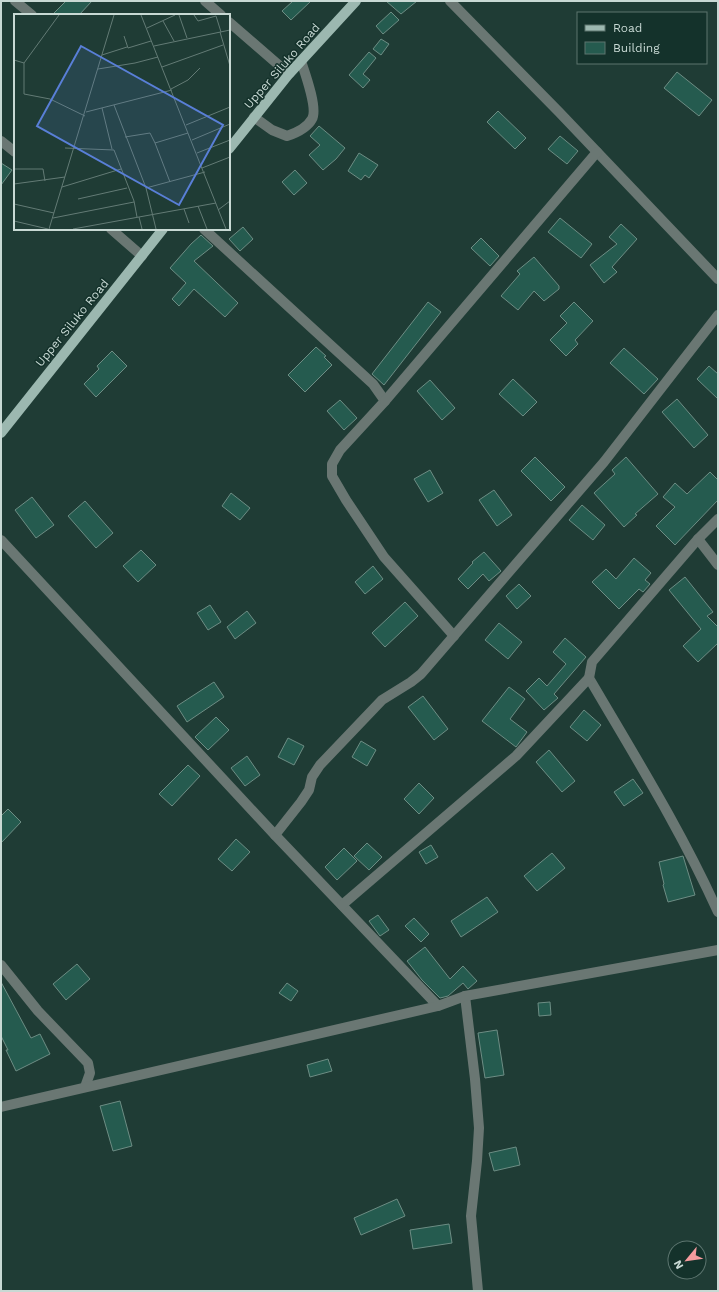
<svg xmlns="http://www.w3.org/2000/svg" width="719" height="1292" font-family="'Work Sans',sans-serif">
<style>
.building{fill:#255b4f;stroke:#6d8d84}
.lines{fill:none;stroke-linecap:round;stroke-linejoin:round}
.minor{stroke:#6a7773;stroke-width:10}
.major{stroke:#9cb8b0;stroke-width:10}
.labels{text-anchor:middle;stroke-width:3;stroke-linejoin:round;paint-order:stroke}
.street-label{font-size:12px;fill:#c8d9d4;stroke:#14322b}
.inset-road{fill:none;stroke:#637b75;stroke-width:1}
.view{fill:#597fd7;fill-opacity:0.15;stroke:#597fd7;stroke-width:2}
.inset-edge{fill:none;stroke:#c8d9d4;stroke-width:2}
</style>
<rect width="100%" height="100%" fill="#1f3c35"/>
<!-- building -->
<g class="building">
<path d="M 66,1 L 92,1 L 79,15 L 52,15 Z"/>
<path d="M 293,1 L 311,1 L 291,20 L 282,11 Z"/>
<path d="M 386,1 L 417,1 L 401,14 Z"/>
<path d="M 391,12 L 399,20 L 383,34 L 376,26 Z"/>
<path d="M 381,39 L 389,44 L 381,55 L 373,49 Z"/>
<path d="M 369,52 L 376,58 L 363,74 L 370,80 L 363,88 L 349,75 Z"/>
<path d="M 677,72 L 712,100 L 699,116 L 664,88 Z"/>
<path d="M 498,111 L 526,138 L 515,149 L 487,122 Z"/>
<path d="M 319,126 L 345,148 L 336,159 L 323,170 L 309,155 L 320,145 L 310,136 Z"/>
<path d="M 560,136 L 578,151 L 567,164 L 548,149 Z"/>
<path d="M 359,153 L 378,165 L 369,178 L 365,175 L 361,180 L 348,171 Z"/>
<path d="M 1,163 L 12,170 L 1,185 Z"/>
<path d="M 295,170 L 307,183 L 294,195 L 282,182 Z"/>
<path d="M 560,218 L 592,244 L 581,258 L 548,232 Z"/>
<path d="M 621,224 L 637,239 L 612,267 L 617,272 L 604,283 L 590,265 L 617,244 L 609,237 Z"/>
<path d="M 243,227 L 253,239 L 240,251 L 229,239 Z"/>
<path d="M 201,235 L 213,246 L 194,261 L 238,303 L 225,317 L 194,289 L 179,306 L 172,299 L 186,283 L 170,268 L 191,244 Z"/>
<path d="M 481,238 L 499,256 L 490,266 L 471,248 Z"/>
<path d="M 534,257 L 559,286 L 559,289 L 544,301 L 534,291 L 518,310 L 501,296 L 520,274 L 517,271 Z"/>
<path d="M 428,302 L 441,312 L 384,385 L 372,374 Z"/>
<path d="M 574,302 L 593,321 L 575,340 L 578,344 L 566,356 L 550,340 L 567,323 L 560,316 Z"/>
<path d="M 316,347 L 326,356 L 324,357 L 332,365 L 305,392 L 288,375 Z"/>
<path d="M 624,348 L 658,379 L 644,394 L 610,363 Z"/>
<path d="M 112,351 L 127,366 L 96,397 L 84,384 L 99,369 L 97,366 Z"/>
<path d="M 709,366 L 718,374 L 718,399 L 697,379 Z"/>
<path d="M 513,379 L 537,402 L 523,416 L 499,394 Z"/>
<path d="M 430,380 L 455,408 L 442,420 L 417,391 Z"/>
<path d="M 677,399 L 708,435 L 694,448 L 662,412 Z"/>
<path d="M 340,400 L 357,418 L 344,430 L 327,411 Z"/>
<path d="M 535,457 L 565,487 L 551,501 L 521,471 Z"/>
<path d="M 626,457 L 658,494 L 635,514 L 637,515 L 624,527 L 594,493 L 615,474 L 612,470 Z"/>
<path d="M 430,470 L 443,493 L 428,502 L 414,479 Z"/>
<path d="M 710,472 L 718,480 L 718,500 L 675,545 L 656,526 L 675,507 L 663,497 L 675,483 L 687,494 Z"/>
<path d="M 494,490 L 512,515 L 497,526 L 479,500 Z"/>
<path d="M 231,493 L 250,508 L 240,520 L 222,506 Z"/>
<path d="M 32,497 L 54,525 L 36,538 L 15,510 Z"/>
<path d="M 85,501 L 113,533 L 96,548 L 68,516 Z"/>
<path d="M 582,505 L 605,525 L 593,540 L 569,520 Z"/>
<path d="M 141,550 L 156,565 L 138,582 L 123,566 Z"/>
<path d="M 484,552 L 501,571 L 489,581 L 483,574 L 468,589 L 458,579 L 473,563 L 472,562 Z"/>
<path d="M 634,558 L 651,573 L 645,580 L 650,584 L 643,592 L 639,589 L 619,609 L 592,582 L 606,569 L 616,579 Z"/>
<path d="M 373,566 L 383,579 L 365,594 L 355,582 Z"/>
<path d="M 685,577 L 713,612 L 707,616 L 718,627 L 718,643 L 698,662 L 683,646 L 701,629 L 669,590 Z"/>
<path d="M 519,584 L 531,596 L 517,609 L 506,596 Z"/>
<path d="M 405,602 L 418,616 L 385,647 L 372,633 Z"/>
<path d="M 210,605 L 221,622 L 208,630 L 197,613 Z"/>
<path d="M 247,611 L 256,623 L 235,639 L 227,627 Z"/>
<path d="M 499,623 L 522,642 L 508,659 L 485,640 Z"/>
<path d="M 565,638 L 586,657 L 554,694 L 558,698 L 544,710 L 526,691 L 539,678 L 547,686 L 566,664 L 553,652 Z"/>
<path d="M 214,682 L 224,697 L 187,722 L 177,706 Z"/>
<path d="M 509,687 L 525,699 L 510,719 L 527,732 L 516,747 L 482,721 Z"/>
<path d="M 423,696 L 448,729 L 434,740 L 408,707 Z"/>
<path d="M 584,710 L 601,725 L 587,741 L 570,727 Z"/>
<path d="M 216,717 L 229,730 L 208,750 L 195,737 Z"/>
<path d="M 288,738 L 304,746 L 294,765 L 278,757 Z"/>
<path d="M 361,741 L 376,750 L 367,766 L 352,757 Z"/>
<path d="M 549,750 L 575,781 L 562,792 L 536,762 Z"/>
<path d="M 247,756 L 260,775 L 245,786 L 231,768 Z"/>
<path d="M 188,765 L 200,776 L 172,806 L 159,794 Z"/>
<path d="M 633,779 L 643,793 L 624,806 L 614,792 Z"/>
<path d="M 419,783 L 434,798 L 419,814 L 404,799 Z"/>
<path d="M 8,809 L 21,822 L 1,843 L 1,816 Z"/>
<path d="M 236,839 L 250,852 L 232,871 L 218,859 Z"/>
<path d="M 367,843 L 382,857 L 369,870 L 354,856 Z"/>
<path d="M 431,845 L 438,857 L 426,864 L 419,852 Z"/>
<path d="M 344,848 L 357,861 L 337,880 L 325,867 Z"/>
<path d="M 552,853 L 565,868 L 537,891 L 524,876 Z"/>
<path d="M 683,856 L 695,895 L 668,902 L 663,885 L 664,884 L 659,862 Z"/>
<path d="M 487,897 L 498,912 L 461,937 L 451,921 Z"/>
<path d="M 378,915 L 389,930 L 380,936 L 369,921 Z"/>
<path d="M 414,918 L 429,934 L 421,942 L 405,926 Z"/>
<path d="M 425,947 L 450,979 L 463,966 L 477,981 L 468,989 L 463,983 L 448,996 L 440,998 L 422,980 L 407,961 Z"/>
<path d="M 77,964 L 90,979 L 66,1000 L 53,984 Z"/>
<path d="M 1,982 L 31,1038 L 40,1034 L 50,1054 L 16,1071 L 6,1050 L 8,1050 L 1,1036 Z"/>
<path d="M 287,983 L 298,991 L 291,1001 L 279,993 Z"/>
<path d="M 550,1002 L 551,1015 L 539,1016 L 538,1003 Z"/>
<path d="M 497,1030 L 504,1075 L 485,1078 L 478,1033 Z"/>
<path d="M 328,1059 L 332,1071 L 310,1077 L 307,1065 Z"/>
<path d="M 120,1101 L 132,1146 L 113,1151 L 100,1106 Z"/>
<path d="M 516,1147 L 520,1165 L 494,1171 L 489,1153 Z"/>
<path d="M 397,1199 L 405,1216 L 361,1235 L 354,1218 Z"/>
<path d="M 449,1224 L 452,1243 L 413,1249 L 410,1230 Z"/>
</g>
<g class="lines">
<!-- minor -->
<g class="minor">
<path d="M 15,1 L 32,15"/>
<path d="M 205,1 L 221,15"/>
<path d="M 450,1 L 559,112 L 718,279"/>
<path d="M 229,22 L 289,74"/>
<path d="M 254,117 L 272,130 L 287,136 C 296,133 307,128 312,119 C 318,109 305,73 301,61"/>
<path d="M 1,141 L 15,152"/>
<path d="M 111,229 L 142,256"/>
<path d="M 204,229 L 373,384 L 385,401 L 340,450 L 332,464 L 332,476 L 346,500 L 384,557 L 454,636"/>
<path d="M 385,401 L 597,152"/>
<path d="M 718,519 L 698,539 L 592,662 L 589,678 C 634,755 681,830 718,912"/>
<path d="M 698,539 L 718,565"/>
<path d="M 1,540 L 275,835 L 438,1006"/>
<path d="M 275,835 L 301,802 L 309,790 L 312,777 L 320,765 L 382,700 L 411,682 L 421,674 L 604,462 L 718,315"/>
<path d="M 342,905 L 516,756 L 589,678"/>
<path d="M 1,965 L 38,1011 L 88,1063 L 90,1073 L 85,1087"/>
<path d="M 465,996 L 475,1079 L 479,1128 L 477,1161 L 471,1216 L 478,1291"/>
<path d="M 1,1107 L 438,1006 L 465,996 L 718,950"/>
</g>
<!-- major -->
<g class="major">
<path d="M 229,149 L 289,74 L 356,1"/>
<path d="M 1,433 L 163,229"/>
</g>
</g>
<g class="labels">
<!-- street labels -->
<g class="street-label">
<text transform="translate(282 66) rotate(-49)" y="4">Upper Siluko Road</text>
<text transform="translate(72 323) rotate(-51)" y="4">Upper Siluko Road</text>
</g>
</g>
<!-- overview -->
<g transform="translate(14 14)">
<rect width="216" height="216" fill="#1f3c35"/>
<path class="inset-road" d="M 127,1 L 212,215M 165,1 L 173,24M 180,1 L 184,7 L 202,2 L 207,18M 149,7 L 160,27M 133,14 L 161,1M 206,18 L 216,52M 110,22 L 114,34 L 137,27M 140,32 L 216,16M 88,41 L 113,33M 0,46 L 10,49 L 10,80 L 36,85 L 71,102M 10,49 L 45,1M 148,53 L 209,31M 84,55 L 121,49 L 144,43M 157,75 L 174,66 L 186,54M 100,91 L 132,174 L 142,215M 88,94 L 98,135M 72,98 L 158,76M 172,111 L 216,93M 111,123 L 136,119 L 141,129 L 174,119M 178,126 L 216,110M 141,129 L 156,168M 51,134 L 100,136 L 120,187 L 123,203M 183,139 L 216,126M 188,154 L 216,143M 0,155 L 29,155 L 31,167M 0,170 L 51,163M 48,173 L 107,155M 132,174 L 191,158M 64,185 L 113,174M 0,190 L 40,199M 184,192 L 193,215M 170,195 L 175,209M 204,196 L 216,187M 125,203 L 128,215M 39,204 L 120,188M 0,207 L 34,215M 35,215 L 100,1M 59,215 L 202,189"/>
<path class="view" d="M 67,32 L 209,111 L 165,191 L 23,112 Z"/>
<rect width="216" height="216" class="inset-edge"/>
</g>
<!-- border -->
<rect width="719" height="1292" fill="none" stroke="#c8d9d4" stroke-width="4"/>
<!-- legend -->
<rect x="577" y="12" width="130" height="52" fill="#14322b" stroke="#5c756f"/>
<rect x="585" y="25" width="20" height="6" fill="#9cb8b0" stroke="#5c756f"/>
<text x="613" y="32" font-size="12" fill="#c8d9d4">Road</text>
<rect x="585" y="42" width="20" height="12" fill="#255b4f" stroke="#5c756f"/>
<text x="613" y="52" font-size="12" fill="#c8d9d4">Building</text>
<!-- north arrow -->
<g transform="translate(687 1260) rotate(241)"><circle r="19" fill="#14322b" stroke="#5c756f"/>
<path d="M0-3L7 15L0 10L-7 15Z" fill="#f59b9e"/>
<text y="-6" font-size="11" font-weight="bold" text-anchor="middle" fill="#c8d9d4">N</text>
</g>
</svg>
